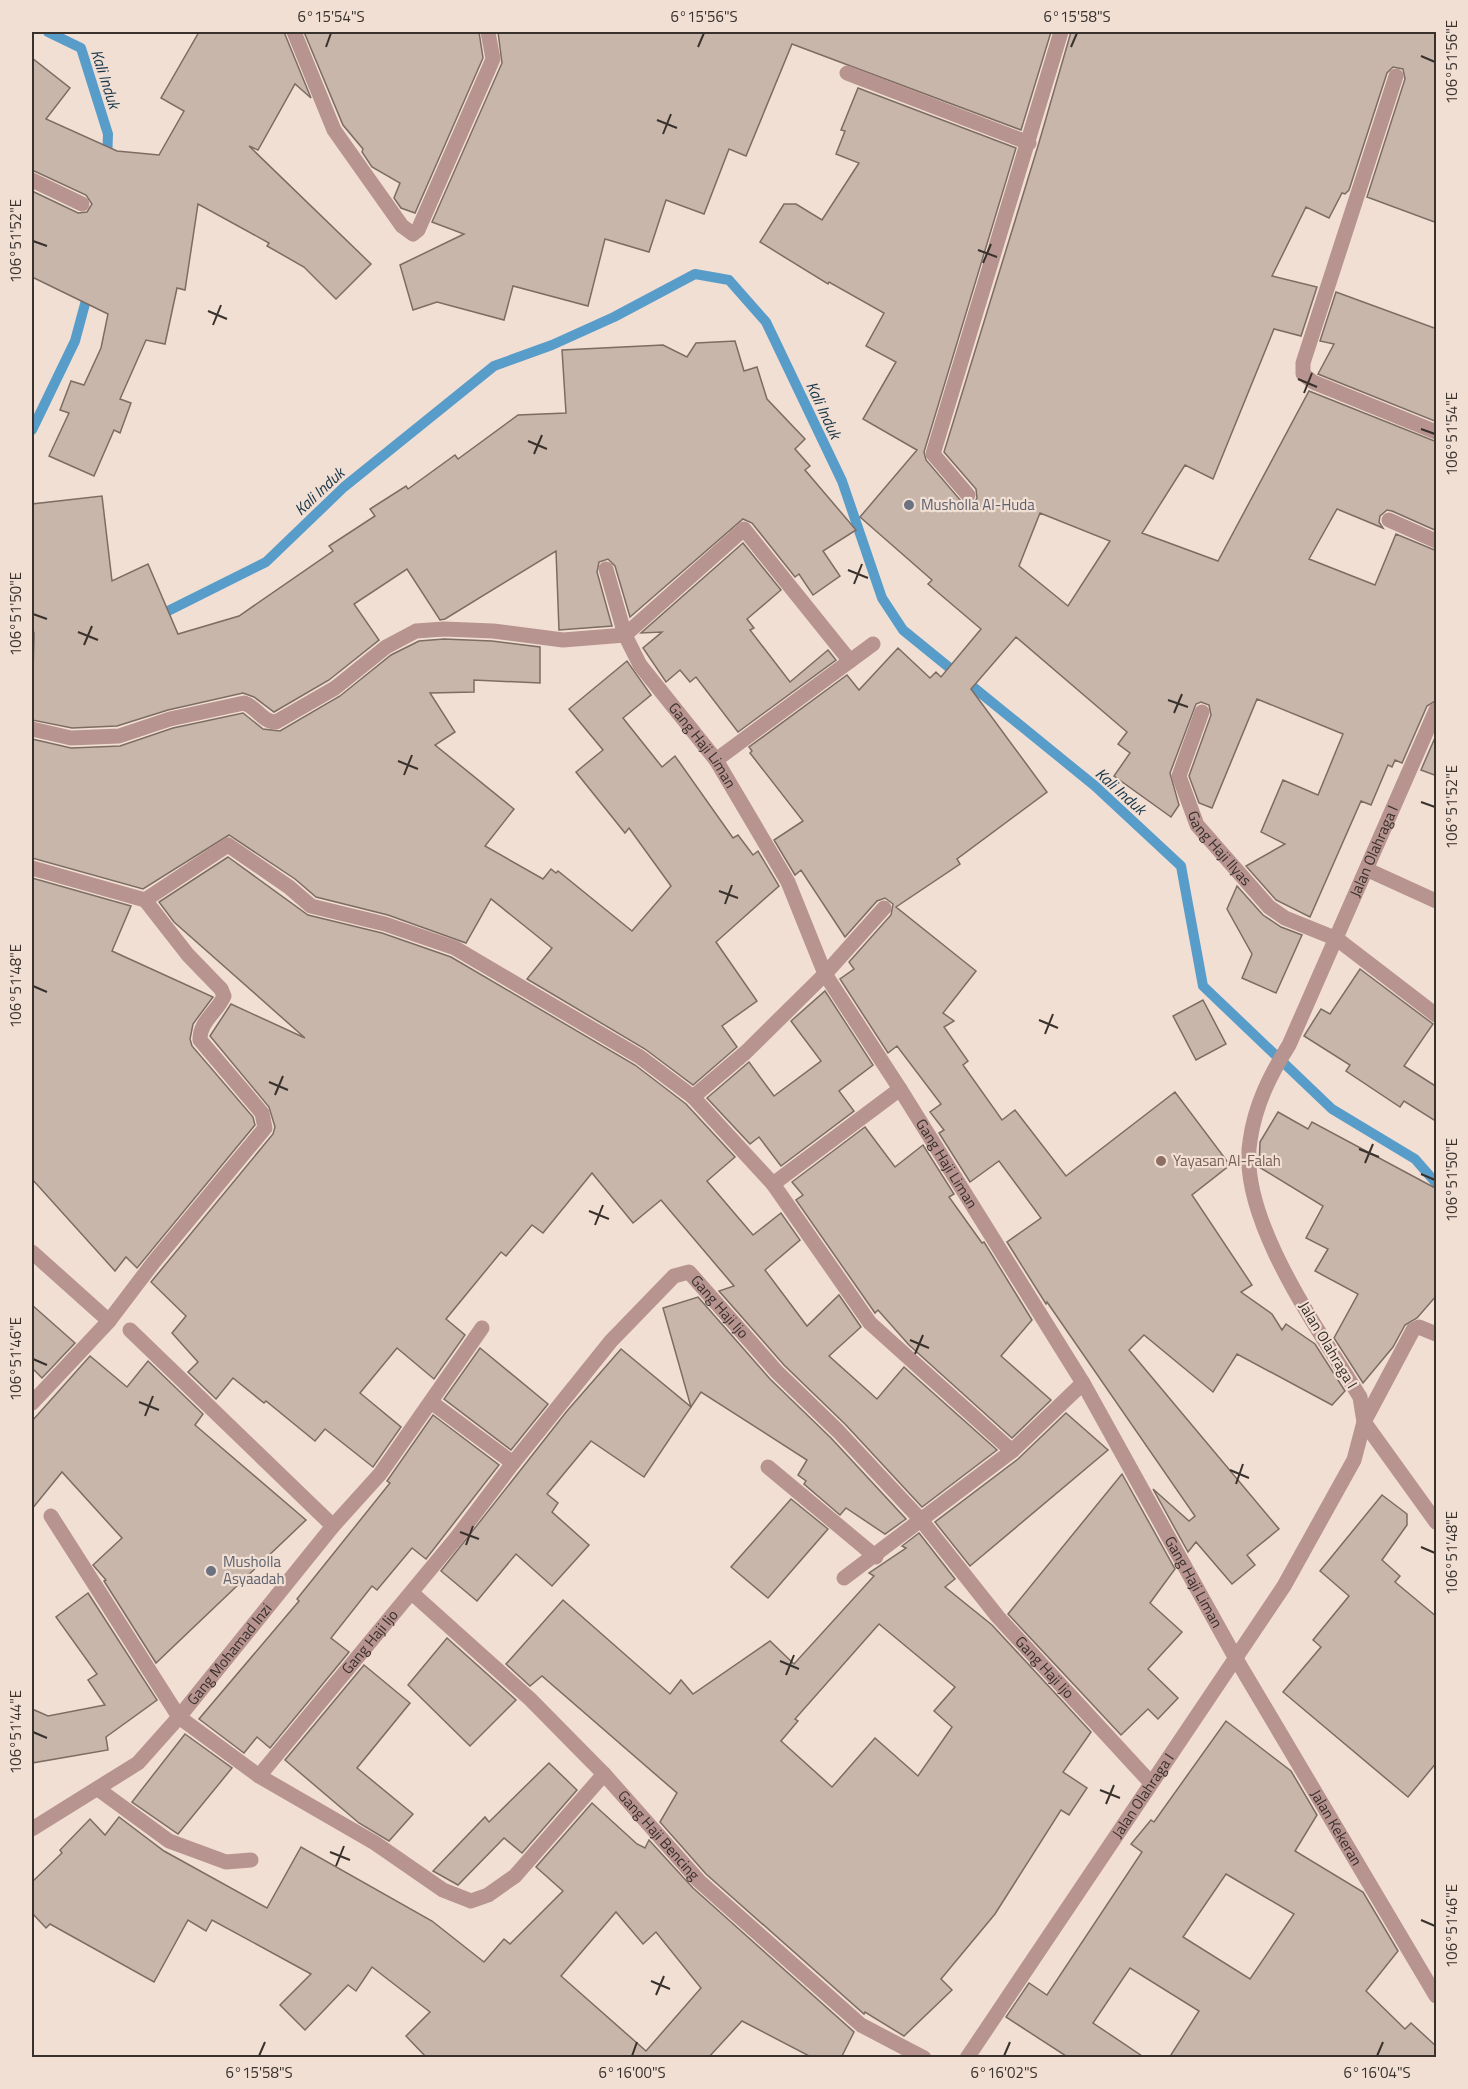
<svg xmlns="http://www.w3.org/2000/svg" width="1468" height="2089" font-family="'Titillium Web',sans-serif">
<style>
.lines{fill:none;stroke-linecap:round;stroke-linejoin:round}
.stream{stroke:#589dca;stroke-width:10}
.building{fill:#c8b6ab;stroke:#7c6c62;stroke-width:1.5;fill-rule:evenodd}
.minor{stroke:#b89491;stroke-width:15}
.ticks{fill:none;stroke:#38312c;stroke-width:2}
.worship-dot{fill:#6b7280;stroke:#f2dfd4;stroke-width:2}
.education-dot{fill:#8d6e63;stroke:#f2dfd4;stroke-width:2}
.labels{text-anchor:middle;stroke-width:4.5;stroke-linejoin:round;paint-order:stroke}
.worship-label{font-size:15px;fill:#5b616d;stroke:#f2dfd4;text-anchor:start}
.street-label{font-size:15px;fill:#38312c;stroke:#f2dfd4}
.education-label{font-size:15px;fill:#785e54;stroke:#f2dfd4;text-anchor:start}
.water-label{font-size:16px;font-style:italic;fill:#163649;stroke:#f2dfd4}
.neatline{fill:none;stroke:#38312c;stroke-width:2}
.ticks-label{font-size:15px;text-anchor:middle;fill:#38312c}
</style>
<rect width="100%" height="100%" fill="#f2dfd4"/>
<g class="lines">
<!-- stream -->
<g class="stream">
<path d="M 48,32 L 81,48 L 108,134 L 107,161"/>
<path d="M 32,430 L 75,341 L 89,289"/>
<path d="M 156,617 L 266,562 L 344,487 L 494,366 L 552,345 L 614,317 L 695,274 L 729,280 L 766,322 L 842,481 L 882,598 L 903,630 L 1095,786 L 1181,866 L 1203,986 L 1332,1109 L 1415,1159 L 1436,1183"/>
</g>
</g>
<!-- building -->
<g class="building">
<path d="M 199,32 L 284,32 L 311,98 L 295,84 L 258,150 L 249,146 L 371,264 L 336,299 L 304,267 L 267,246 L 269,243 L 198,204 L 185,290 L 177,288 L 165,344 L 146,340 L 120,399 L 131,403 L 120,433 L 114,430 L 94,476 L 49,456 L 69,413 L 60,410 L 71,381 L 84,385 L 101,348 L 108,314 L 32,277 L 32,191 L 78,213 L 87,212 L 92,204 L 86,195 L 32,170 L 32,58 L 70,88 L 46,119 L 117,151 L 159,155 L 184,111 L 161,98 Z"/>
<path d="M 304,32 L 479,32 L 483,58 L 415,213 L 401,208 L 394,198 L 400,183 L 372,167 L 362,152 L 363,149 L 343,125 Z"/>
<path d="M 498,32 L 1051,32 L 1021,130 L 792,44 L 746,156 L 729,149 L 704,214 L 666,200 L 649,252 L 605,239 L 588,306 L 513,286 L 504,320 L 437,302 L 413,310 L 400,265 L 464,234 L 432,222 L 502,63 Z"/>
<path d="M 1071,32 L 1437,32 L 1437,223 L 1367,197 L 1405,79 L 1403,69 L 1393,67 L 1387,73 L 1349,190 L 1345,194 L 1342,193 L 1329,218 L 1306,207 L 1272,276 L 1317,287 L 1301,336 L 1274,329 L 1213,479 L 1185,465 L 1142,533 L 1218,561 L 1309,391 L 1437,442 L 1437,531 L 1392,511 L 1387,510 L 1380,516 L 1379,522 L 1383,528 L 1337,509 L 1309,559 L 1375,585 L 1396,534 L 1437,551 L 1437,700 L 1427,706 L 1402,763 L 1395,760 L 1392,767 L 1388,765 L 1371,805 L 1361,801 L 1310,917 L 1276,900 L 1246,866 L 1285,844 L 1261,832 L 1283,780 L 1318,795 L 1343,734 L 1257,699 L 1212,808 L 1199,803 L 1189,776 L 1211,715 L 1209,705 L 1201,702 L 1196,704 L 1170,773 L 1179,805 L 1171,817 L 1114,776 L 1130,753 L 1118,744 L 1127,732 L 1016,637 L 971,689 L 1047,792 L 957,859 L 960,864 L 896,907 L 976,971 L 943,1013 L 954,1021 L 944,1027 L 968,1061 L 963,1065 L 1002,1120 L 1015,1110 L 1066,1176 L 1175,1092 L 1230,1165 L 1192,1195 L 1252,1285 L 1241,1292 L 1272,1314 L 1282,1330 L 1286,1324 L 1315,1344 L 1345,1391 L 1332,1405 L 1237,1354 L 1213,1392 L 1144,1335 L 1129,1350 L 1279,1529 L 1247,1555 L 1255,1565 L 1232,1584 L 1196,1542 L 1188,1552 L 1153,1489 L 1189,1521 L 1195,1516 L 1047,1302 L 1046,1304 L 1007,1242 L 1041,1218 L 999,1161 L 970,1182 L 939,1133 L 944,1130 L 930,1112 L 941,1104 L 897,1046 L 888,1053 L 840,979 L 854,969 L 849,962 L 891,915 L 893,904 L 885,898 L 877,901 L 845,937 L 801,870 L 795,875 L 774,840 L 803,821 L 750,753 L 752,751 L 749,747 L 847,675 L 859,690 L 898,648 L 930,678 L 936,672 L 941,677 L 981,629 L 928,584 L 932,580 L 860,517 L 917,450 L 863,419 L 896,362 L 866,346 L 884,313 L 829,282 L 828,284 L 760,242 L 784,204 L 796,204 L 822,220 L 859,163 L 836,154 L 845,131 L 841,130 L 858,88 L 1016,148 L 924,452 L 926,460 L 961,501 L 965,504 L 974,503 L 977,498 L 976,489 L 944,452 L 1038,146 ZM 1040,513 L 1110,541 L 1068,606 L 1019,566 Z"/>
<path d="M 1336,292 L 1437,329 L 1437,422 L 1318,374 L 1334,344 L 1320,341 Z"/>
<path d="M 735,341 L 744,371 L 757,367 L 767,399 L 805,439 L 795,449 L 810,466 L 805,470 L 856,530 L 823,551 L 840,576 L 813,595 L 799,574 L 795,577 L 752,523 L 743,519 L 630,617 L 615,566 L 608,559 L 599,562 L 597,572 L 612,626 L 559,630 L 556,551 L 445,619 L 440,620 L 407,569 L 354,604 L 379,640 L 329,680 L 274,712 L 254,697 L 243,693 L 168,710 L 117,726 L 72,728 L 32,720 L 34,633 L 32,628 L 32,504 L 102,496 L 112,581 L 148,564 L 178,634 L 239,616 L 333,551 L 329,546 L 375,516 L 370,509 L 406,486 L 408,489 L 455,455 L 458,459 L 518,415 L 566,413 L 562,350 L 663,345 L 687,357 L 696,343 Z"/>
<path d="M 743,543 L 781,590 L 747,619 L 754,628 L 750,630 L 790,682 L 828,650 L 836,660 L 738,732 L 696,677 L 690,682 L 680,670 L 666,682 L 643,648 L 662,632 L 641,633 Z"/>
<path d="M 444,639 L 492,641 L 540,647 L 540,683 L 474,680 L 474,692 L 430,693 L 455,732 L 435,745 L 514,809 L 485,846 L 543,879 L 551,869 L 556,873 L 558,871 L 632,931 L 671,886 L 629,828 L 625,833 L 576,772 L 603,750 L 569,709 L 627,661 L 651,695 L 623,718 L 662,767 L 675,756 L 733,838 L 738,835 L 753,855 L 758,851 L 779,886 L 716,942 L 757,1001 L 722,1026 L 737,1047 L 693,1085 L 645,1049 L 527,979 L 552,948 L 491,899 L 466,943 L 388,915 L 316,897 L 295,879 L 229,835 L 143,889 L 32,858 L 32,739 L 71,748 L 120,746 L 173,728 L 243,713 L 263,729 L 280,731 L 340,696 L 391,655 L 419,641 Z"/>
<path d="M 1437,733 L 1437,776 L 1421,770 Z"/>
<path d="M 228,857 L 308,915 L 382,933 L 451,957 L 635,1065 L 686,1104 L 735,1157 L 707,1181 L 753,1235 L 781,1213 L 800,1240 L 765,1270 L 807,1326 L 839,1295 L 861,1327 L 829,1356 L 877,1399 L 904,1367 L 997,1450 L 922,1507 L 845,1424 L 784,1365 L 719,1291 L 734,1286 L 661,1200 L 633,1223 L 592,1173 L 543,1233 L 532,1225 L 506,1256 L 501,1252 L 446,1319 L 465,1335 L 434,1379 L 397,1348 L 360,1393 L 401,1427 L 373,1467 L 325,1429 L 315,1441 L 266,1401 L 264,1403 L 233,1378 L 216,1399 L 188,1372 L 198,1362 L 172,1333 L 186,1316 L 151,1282 L 273,1134 L 275,1127 L 269,1107 L 210,1036 L 231,1004 L 305,1038 L 174,922 L 159,902 Z"/>
<path d="M 32,878 L 131,906 L 112,951 L 213,997 L 193,1024 L 190,1039 L 192,1046 L 253,1117 L 255,1125 L 137,1268 L 126,1257 L 115,1271 L 32,1179 Z"/>
<path d="M 1237,886 L 1263,915 L 1281,927 L 1302,935 L 1276,993 L 1242,978 L 1252,954 L 1227,909 Z"/>
<path d="M 1360,969 L 1433,1024 L 1404,1066 L 1437,1087 L 1437,1122 L 1404,1101 L 1400,1107 L 1346,1071 L 1350,1065 L 1304,1036 L 1321,1009 L 1330,1014 Z"/>
<path d="M 825,991 L 873,1065 L 839,1091 L 854,1111 L 781,1166 L 759,1137 L 750,1144 L 707,1098 L 749,1062 L 774,1096 L 821,1061 L 791,1021 Z"/>
<path d="M 1203,1000 L 1226,1044 L 1196,1060 L 1173,1016 Z"/>
<path d="M 1278,1112 L 1308,1129 L 1312,1122 L 1437,1189 L 1437,1295 L 1417,1318 L 1405,1325 L 1393,1347 L 1363,1383 L 1334,1338 L 1358,1294 L 1315,1271 L 1328,1249 L 1306,1238 L 1323,1206 L 1259,1167 L 1260,1142 Z"/>
<path d="M 865,1127 L 895,1167 L 923,1145 L 954,1194 L 949,1197 L 982,1243 L 984,1242 L 1032,1320 L 1001,1356 L 1051,1400 L 1012,1438 L 909,1345 L 878,1310 L 875,1313 L 796,1200 L 803,1195 L 792,1182 Z"/>
<path d="M 698,1297 L 770,1379 L 831,1438 L 906,1519 L 885,1534 L 846,1508 L 840,1515 L 804,1484 L 806,1481 L 798,1475 L 807,1460 L 701,1392 L 691,1407 L 663,1308 Z"/>
<path d="M 32,1305 L 75,1343 L 42,1378 L 32,1368 Z"/>
<path d="M 480,1348 L 548,1404 L 511,1450 L 444,1399 Z"/>
<path d="M 621,1349 L 691,1407 L 644,1477 L 591,1441 L 547,1494 L 558,1503 L 552,1512 L 589,1545 L 552,1586 L 516,1554 L 477,1601 L 441,1571 L 567,1411 Z"/>
<path d="M 90,1356 L 127,1387 L 148,1361 L 203,1414 L 195,1425 L 306,1520 L 156,1663 L 104,1581 L 106,1580 L 93,1565 L 122,1538 L 62,1472 L 32,1509 L 32,1421 Z"/>
<path d="M 1066,1413 L 1108,1450 L 970,1566 L 935,1522 L 1018,1459 Z"/>
<path d="M 433,1415 L 499,1465 L 426,1559 L 412,1548 L 377,1590 L 372,1586 L 331,1638 L 349,1652 L 270,1748 L 257,1737 L 244,1753 L 199,1719 L 299,1601 L 297,1599 L 390,1483 L 387,1481 Z"/>
<path d="M 1122,1474 L 1175,1569 L 1150,1603 L 1182,1632 L 1148,1669 L 1178,1698 L 1158,1719 L 1148,1709 L 1121,1735 L 1008,1614 Z"/>
<path d="M 1382,1495 L 1407,1514 L 1407,1525 L 1382,1560 L 1400,1576 L 1395,1582 L 1437,1617 L 1437,1762 L 1408,1797 L 1283,1692 L 1321,1647 L 1313,1640 L 1349,1596 L 1320,1571 Z"/>
<path d="M 791,1499 L 828,1529 L 768,1598 L 731,1567 Z"/>
<path d="M 919,1533 L 955,1579 L 945,1587 L 992,1625 L 1091,1732 L 1063,1772 L 1087,1788 L 1069,1815 L 1061,1810 L 995,1914 L 941,1979 L 952,1990 L 904,2036 L 865,2012 L 864,2014 L 706,1874 L 660,1822 L 677,1793 L 542,1676 L 530,1686 L 506,1664 L 563,1600 L 670,1694 L 681,1680 L 693,1694 L 770,1641 L 794,1664 L 874,1576 L 869,1573 L 906,1548 L 902,1546 ZM 879,1624 L 955,1687 L 934,1711 L 952,1727 L 918,1776 L 875,1738 L 832,1787 L 781,1741 L 798,1721 L 795,1719 Z"/>
<path d="M 88,1593 L 157,1700 L 106,1737 L 108,1750 L 32,1763 L 32,1709 L 48,1716 L 105,1705 L 88,1680 L 97,1674 L 56,1617 Z"/>
<path d="M 447,1638 L 516,1700 L 470,1746 L 408,1685 Z"/>
<path d="M 364,1665 L 410,1703 L 357,1768 L 413,1814 L 389,1841 L 359,1823 L 285,1760 Z"/>
<path d="M 1226,1721 L 1291,1771 L 1317,1815 L 1295,1851 L 1363,1892 L 1398,1951 L 1366,1991 L 1405,2029 L 1411,2023 L 1437,2047 L 1437,2058 L 1169,2058 L 1199,2011 L 1130,1968 L 1093,2023 L 1145,2058 L 1069,2058 L 1006,2017 L 1029,1983 L 1047,1995 L 1142,1852 L 1131,1844 L 1151,1820 L 1154,1822 ZM 1226,1874 L 1294,1914 L 1250,1979 L 1183,1937 Z"/>
<path d="M 185,1734 L 232,1768 L 178,1834 L 132,1802 Z"/>
<path d="M 549,1763 L 577,1790 L 522,1853 L 504,1838 L 458,1885 L 433,1871 L 485,1817 L 489,1822 Z"/>
<path d="M 592,1803 L 637,1844 L 645,1848 L 649,1840 L 693,1888 L 854,2032 L 841,2058 L 813,2058 L 742,2021 L 708,2058 L 427,2058 L 406,2036 L 430,2012 L 372,1967 L 356,1991 L 348,1985 L 305,2030 L 280,2005 L 311,1974 L 212,1920 L 206,1931 L 188,1920 L 154,1982 L 50,1924 L 46,1928 L 32,1913 L 32,1882 L 62,1853 L 60,1850 L 90,1819 L 105,1835 L 119,1817 L 164,1851 L 267,1908 L 301,1847 L 432,1921 L 484,1962 L 504,1939 L 510,1944 L 563,1891 L 536,1867 ZM 616,1912 L 643,1944 L 656,1932 L 701,1988 L 646,2051 L 561,1976 Z"/>
</g>
<g class="lines">
<!-- minor -->
<g class="minor">
<path d="M 294,32 L 334,130 L 402,226 L 413,234 L 418,230 L 493,59 L 488,32"/>
<path d="M 847,73 L 1029,143"/>
<path d="M 1396,76 L 1303,363 L 1303,374 L 1313,382 L 1436,432"/>
<path d="M 32,180 L 82,204"/>
<path d="M 968,495 L 933,454 L 1061,32"/>
<path d="M 1389,520 L 1436,541"/>
<path id="s1" d="M 606,569 L 625,635 L 640,665 L 716,760 L 788,882 L 825,974 L 900,1089 L 1083,1383 L 1235,1657 L 1436,1996"/>
<path id="s2" d="M 1202,712 L 1179,776 L 1197,825 L 1269,907 L 1285,918 L 1337,939 L 1436,1015"/>
<path d="M 32,729 L 71,738 L 119,736 L 170,719 L 244,703 C 257,707 262,722 276,722 L 335,688 L 386,647 L 416,631 L 444,629 L 493,631 L 563,640 L 625,635 L 744,529 L 850,661"/>
<path d="M 716,760 L 873,644"/>
<path d="M 32,868 L 145,900 L 228,845 L 289,887 L 311,906 L 385,924 L 455,948 L 640,1057 L 693,1097"/>
<path d="M 1368,870 L 1436,901"/>
<path d="M 884,908 L 825,974 L 746,1052 L 693,1097 L 773,1184 L 870,1323 L 1012,1451"/>
<path d="M 773,1184 L 900,1089"/>
<path d="M 32,1252 L 109,1321"/>
<path d="M 130,1330 L 333,1526"/>
<path d="M 1436,1334 L 1419,1327 L 1413,1330 L 1364,1422 L 1436,1522"/>
<path d="M 431,1402 L 513,1463"/>
<path d="M 32,1403 L 109,1321 L 153,1263 L 265,1128 L 262,1113 L 200,1040 C 199,1022 218,1011 224,996 L 221,989 L 188,955 L 145,900"/>
<path d="M 768,1467 L 876,1557"/>
<path d="M 51,1516 L 179,1717 L 259,1776 L 375,1843 L 443,1890 L 471,1901 L 488,1895 L 515,1876 L 604,1774"/>
<path d="M 844,1578 L 1012,1451 L 1083,1383"/>
<path id="s3" d="M 412,1593 L 530,1699 L 604,1774 L 699,1881 L 861,2025 L 924,2058"/>
<path id="s4" d="M 259,1776 L 457,1537 L 513,1463 L 611,1341 L 674,1276 L 689,1272 L 777,1372 L 838,1431 L 921,1520 L 998,1617 L 1151,1783"/>
<path d="M 98,1789 L 169,1841 L 226,1862 L 251,1860"/>
<path id="s5" d="M 32,1829 L 138,1763 L 179,1717 L 333,1526 L 380,1474 L 482,1328"/>
<path id="s6" d="M 967,2058 L 1284,1586 L 1354,1460 L 1364,1422 L 1360,1397 C 1321,1333 1237,1218 1250,1141 C 1255,1105 1270,1075 1289,1045 L 1436,710"/>
</g>
</g>
<!-- ticks -->
<path class="ticks" d="M 326,47 L 331,33M 698,47 L 704,33M 1071,47 L 1077,33M 1421,56 L 1435,62M 657,120 L 677,128M 663,134 L 671,114M 33,241 L 47,246M 978,250 L 997,257M 983,263 L 991,244M 208,311 L 227,319M 213,325 L 221,305M 1298,379 L 1317,387M 1304,393 L 1312,373M 1421,429 L 1435,434M 528,441 L 547,449M 534,454 L 542,435M 848,570 L 868,578M 854,584 L 862,564M 33,614 L 47,619M 78,632 L 98,640M 84,645 L 92,626M 1168,700 L 1188,707M 1174,713 L 1182,694M 398,761 L 418,769M 404,775 L 412,755M 1421,802 L 1435,807M 719,891 L 738,898M 725,904 L 732,885M 33,986 L 47,992M 1039,1020 L 1058,1028M 1045,1034 L 1053,1014M 269,1082 L 288,1090M 275,1095 L 283,1076M 1359,1149 L 1379,1157M 1365,1163 L 1373,1144M 1421,1174 L 1435,1180M 589,1211 L 609,1219M 595,1225 L 603,1205M 910,1340 L 929,1348M 915,1354 L 923,1335M 33,1359 L 47,1365M 139,1402 L 159,1410M 145,1416 L 153,1396M 1230,1470 L 1249,1478M 1236,1484 L 1243,1464M 460,1532 L 479,1539M 466,1545 L 473,1526M 1421,1547 L 1435,1553M 780,1661 L 799,1669M 786,1675 L 794,1655M 33,1732 L 47,1738M 1100,1790 L 1120,1798M 1106,1804 L 1114,1785M 330,1852 L 350,1860M 336,1866 L 344,1846M 1421,1920 L 1435,1926M 651,1981 L 670,1989M 656,1995 L 664,1976M 259,2056 L 265,2042M 632,2056 L 637,2042M 1004,2056 L 1010,2042M 1377,2056 L 1383,2042"/>
<!-- markers -->
<g class="worship-dot">
<circle cx="909" cy="505" r="6"/>
<circle cx="211" cy="1571" r="6"/>
</g>
<circle class="education-dot" cx="1161" cy="1161" r="6"/>
<g class="labels">
<!-- worship labels -->
<g class="worship-label">
<text x="921" y="510">Musholla Al-Huda</text>
<text x="223" y="1567">Musholla<tspan x="223" dy="17">Asyaadah</tspan></text>
</g>
<!-- street labels -->
<g class="street-label">
<text dy="5" stroke="none"><textPath href="#s1" startOffset="204">Gang Haji Liman</textPath></text>
<text dy="5" stroke="none"><textPath href="#s2" startOffset="152">Gang Haji Ilyas</textPath></text>
<text dy="5" stroke="none"><textPath href="#s6" startOffset="1377">Jalan Olahraga I</textPath></text>
<text dy="5" stroke="none"><textPath href="#s1" startOffset="690">Gang Haji Liman</textPath></text>
<text dy="5" stroke="none"><textPath href="#s4" startOffset="712">Gang Haji Ijo</textPath></text>
<text transform="translate(1328 1345) rotate(59)" y="5">Jalan Olahraga I</text>
<text dy="5" stroke="none"><textPath href="#s1" startOffset="1176">Gang Haji Liman</textPath></text>
<text dy="5" stroke="none"><textPath href="#s4" startOffset="174">Gang Haji Ijo</textPath></text>
<text dy="5" stroke="none"><textPath href="#s5" startOffset="267">Gang Mohamad Inzi</textPath></text>
<text dy="5" stroke="none"><textPath href="#s4" startOffset="1198">Gang Haji Ijo</textPath></text>
<text dy="5" stroke="none"><textPath href="#s6" startOffset="316">Jalan Olahraga I</textPath></text>
<text dy="5" stroke="none"><textPath href="#s1" startOffset="1460">Jalan Kekeran</textPath></text>
<text dy="5" stroke="none"><textPath href="#s3" startOffset="346">Gang Haji Bencing</textPath></text>
</g>
<!-- education labels -->
<g class="education-label">
<text x="1173" y="1166">Yayasan Al-Falah</text>
</g>
<!-- water labels -->
<g class="water-label">
<text transform="translate(106 79) rotate(72)" y="6">Kali Induk</text>
<text transform="translate(824 410) rotate(65)" y="6">Kali Induk</text>
<text transform="translate(319 491) rotate(-43)" y="6">Kali Induk</text>
<text transform="translate(1121 791) rotate(42)" y="6">Kali Induk</text>
</g>
</g>
<!-- border -->
<rect width="1468" height="2089" fill="none" stroke="#f2dfd4" stroke-width="66"/>
<rect x="33" y="33" width="1402" height="2023" class="neatline"/>
<g class="ticks-label">
<text x="331" y="22">6°15'54"S</text>
<text x="704" y="22">6°15'56"S</text>
<text x="1077" y="22">6°15'58"S</text>
<text transform="translate(1452 62) rotate(-90)" y="5">106°51'56"E</text>
<text transform="translate(16 241) rotate(-90)" y="5">106°51'52"E</text>
<text transform="translate(1452 434) rotate(-90)" y="5">106°51'54"E</text>
<text transform="translate(16 614) rotate(-90)" y="5">106°51'50"E</text>
<text transform="translate(1452 807) rotate(-90)" y="5">106°51'52"E</text>
<text transform="translate(16 986) rotate(-90)" y="5">106°51'48"E</text>
<text transform="translate(1452 1180) rotate(-90)" y="5">106°51'50"E</text>
<text transform="translate(16 1359) rotate(-90)" y="5">106°51'46"E</text>
<text transform="translate(1452 1553) rotate(-90)" y="5">106°51'48"E</text>
<text transform="translate(16 1732) rotate(-90)" y="5">106°51'44"E</text>
<text transform="translate(1452 1926) rotate(-90)" y="5">106°51'46"E</text>
<text x="259" y="2078">6°15'58"S</text>
<text x="632" y="2078">6°16'00"S</text>
<text x="1004" y="2078">6°16'02"S</text>
<text x="1377" y="2078">6°16'04"S</text>
</g>
</svg>
